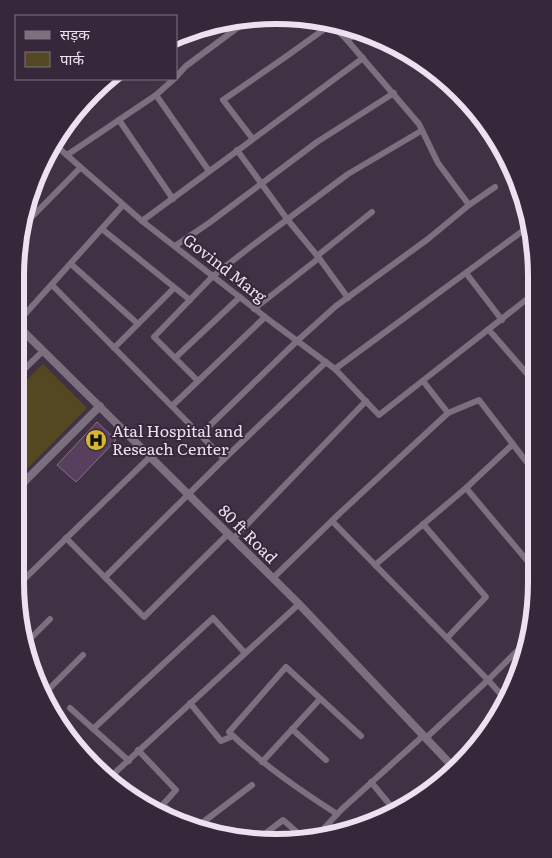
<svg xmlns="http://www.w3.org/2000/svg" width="552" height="858" font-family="Literata,'Noto Sans Devanagari',serif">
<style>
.green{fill:#534821}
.building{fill:#593f5e;stroke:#857288}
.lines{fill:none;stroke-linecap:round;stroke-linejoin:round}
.minor{stroke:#7c6f7e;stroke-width:6}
.tertiary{stroke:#7c6f7e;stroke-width:8}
.labels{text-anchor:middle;stroke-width:4;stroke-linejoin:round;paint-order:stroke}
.street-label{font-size:16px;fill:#ece1ee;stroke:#37273a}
.poi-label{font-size:16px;fill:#ece1ee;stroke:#37273a;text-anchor:start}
.rim{fill:none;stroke:#ece1ee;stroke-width:6}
</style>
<rect width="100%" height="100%" fill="#413144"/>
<!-- green -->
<path class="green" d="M 43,364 L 87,408 L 16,480 L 16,391 Z"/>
<!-- building -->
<path class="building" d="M 97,422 L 116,440 L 76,482 L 57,465 Z"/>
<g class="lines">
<!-- minor -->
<g class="minor">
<path d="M 332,25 L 347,40 L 362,30"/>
<path d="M 347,40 L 419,124 L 438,163 L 469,205 L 495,187"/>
<path d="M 176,77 L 186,66 L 252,17"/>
<path d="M 156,95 L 209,171"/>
<path d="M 119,120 L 173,199"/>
<path d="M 252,138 L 223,100 L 284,58 L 330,25"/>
<path d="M 53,143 L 142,221 L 273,323 L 335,369 L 379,415 L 536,292"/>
<path d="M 237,150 L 287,219 L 319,258 L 254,309"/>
<path d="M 67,155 L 156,95 L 174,79"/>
<path d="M 142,221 L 363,58"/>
<path d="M 22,227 L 80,168"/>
<path d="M 102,229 L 190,300"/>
<path d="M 175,246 L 209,223 L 317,142 L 394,93"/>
<path d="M 317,256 L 372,212"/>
<path d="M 319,258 L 348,298"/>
<path d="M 71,264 L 138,324"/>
<path d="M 466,273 L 502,320"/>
<path d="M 52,285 L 224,459"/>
<path d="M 17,323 L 123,205"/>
<path d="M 489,330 L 536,384"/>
<path d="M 114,348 L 174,288"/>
<path d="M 175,358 L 240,297"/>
<path d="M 335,369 L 528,227"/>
<path d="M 16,377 L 43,351"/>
<path d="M 198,381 L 154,337 L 213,276 L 249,248 L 348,174 L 421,131"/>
<path d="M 423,381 L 448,413"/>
<path d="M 172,406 L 265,317"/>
<path d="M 200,435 L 297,341 L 336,306 L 428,239 L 469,205"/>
<path d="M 466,488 L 535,570"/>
<path d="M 332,521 L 488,680 L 506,700"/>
<path d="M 423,524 L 486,597 L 447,638"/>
<path d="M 66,538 L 144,617 L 228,534"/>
<path d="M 233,539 L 366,401"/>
<path d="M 375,565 L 466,488 L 513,444"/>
<path d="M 105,577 L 224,459 L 326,362"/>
<path d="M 273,578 L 340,513 L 448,413 L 479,400 L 535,473"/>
<path d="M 16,587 L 150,457"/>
<path d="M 25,644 L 50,619"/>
<path d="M 43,695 L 83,655"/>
<path d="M 190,703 L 221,741 L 233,736"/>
<path d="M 70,708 L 129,761"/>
<path d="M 93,729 L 213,618 L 245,653"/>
<path d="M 292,729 L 326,760"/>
<path d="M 426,738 L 488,680 L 528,640"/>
<path d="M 138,750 L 176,790 L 157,811"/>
<path d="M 262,762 L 320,699"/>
<path d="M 108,779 L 299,604"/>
<path d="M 371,782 L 395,811"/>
<path d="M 163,805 L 193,829"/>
<path d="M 337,814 C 298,789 262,764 229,732 L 286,667 L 361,736"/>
<path d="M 194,829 L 252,785"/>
<path d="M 315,838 L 342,809 L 424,735"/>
<path d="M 257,840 L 283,820 L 305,839"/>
</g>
<!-- tertiary -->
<g class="tertiary">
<path d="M 17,325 L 299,604 L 455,769"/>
<path d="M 16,490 L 100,406"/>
</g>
</g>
<!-- icons -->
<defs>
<g id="hospital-disc" transform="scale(1.125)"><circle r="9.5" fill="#d5b534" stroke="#37273a"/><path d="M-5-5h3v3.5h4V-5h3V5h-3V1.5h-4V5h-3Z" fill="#111"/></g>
</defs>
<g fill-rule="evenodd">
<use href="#hospital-disc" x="96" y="440"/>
</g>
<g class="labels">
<!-- street labels -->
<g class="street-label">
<text transform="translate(225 268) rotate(38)" y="6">Govind Marg</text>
<text transform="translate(248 534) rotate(45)" y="6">80 ft Road</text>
</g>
<!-- poi labels -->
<g class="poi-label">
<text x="112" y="437">Atal Hospital and<tspan x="112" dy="18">Reseach Center</tspan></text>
</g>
</g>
<!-- crop -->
<path d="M0 0H552V858H0ZM276 24H276A252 252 0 0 1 528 276V582A252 252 0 0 1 276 834H276A252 252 0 0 1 24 582V276A252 252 0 0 1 276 24Z" fill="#37273a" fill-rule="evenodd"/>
<path class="rim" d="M276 24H276A252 252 0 0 1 528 276V582A252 252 0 0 1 276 834H276A252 252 0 0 1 24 582V276A252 252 0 0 1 276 24Z"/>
<!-- legend -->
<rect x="15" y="15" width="162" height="65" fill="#37273a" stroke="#7f7182"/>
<rect x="25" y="31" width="25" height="8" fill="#7c6f7e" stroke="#7f7182"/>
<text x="60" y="40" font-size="15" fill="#ece1ee">सड़क</text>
<rect x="25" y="52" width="25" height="15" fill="#534821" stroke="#7f7182"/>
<text x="60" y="65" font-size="15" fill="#ece1ee">पार्क</text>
</svg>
